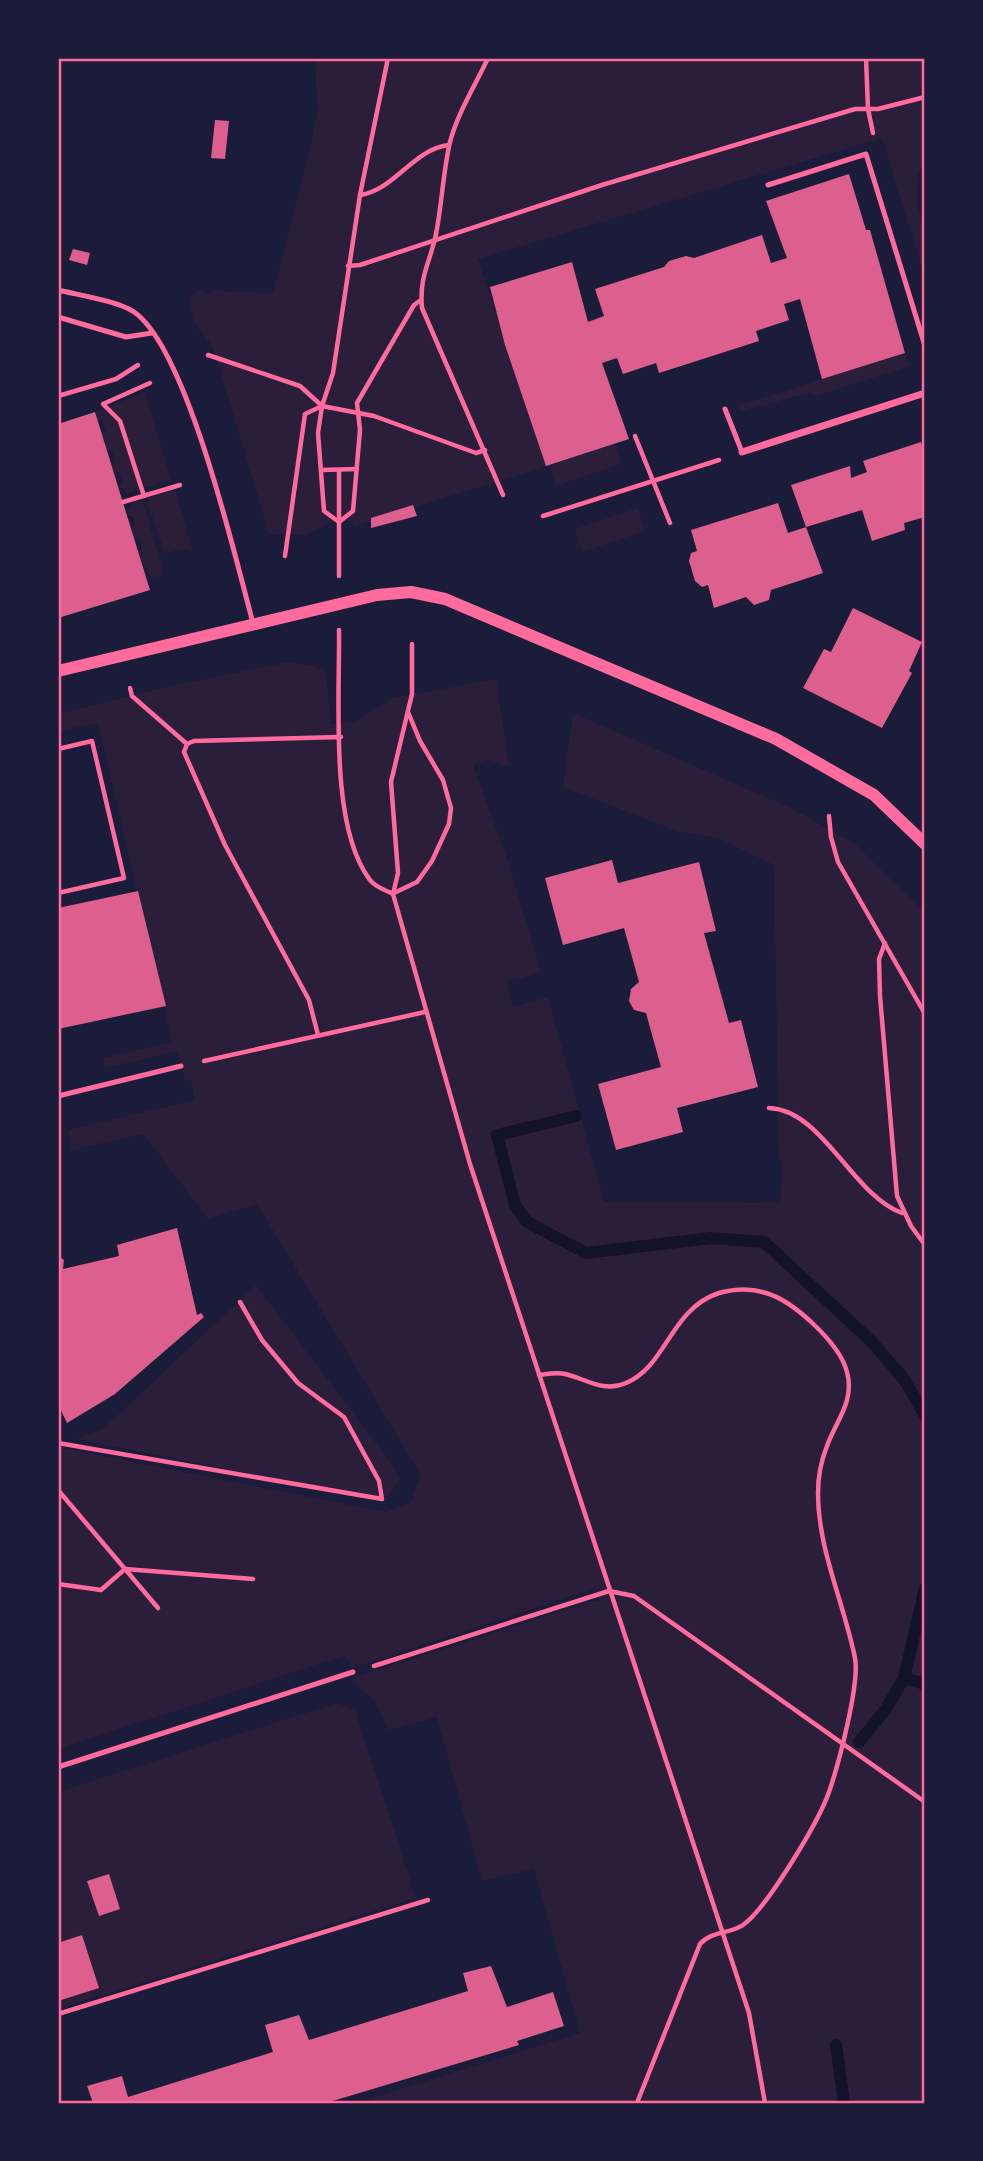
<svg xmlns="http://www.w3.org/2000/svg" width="983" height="2161" font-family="'Archivo Narrow',sans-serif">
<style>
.green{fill:#2a1e3b}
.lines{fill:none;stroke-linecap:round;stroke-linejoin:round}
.stream{stroke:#12122b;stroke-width:12}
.building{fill:#dd5f8e}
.path{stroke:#ff6b9d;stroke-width:4.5}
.service{stroke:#ff6b9d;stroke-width:5}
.minor{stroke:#ff6b9d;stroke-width:7}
.tertiary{stroke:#ff6b9d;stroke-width:12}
.neatline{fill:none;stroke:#ff6b9d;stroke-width:2.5}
</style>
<rect width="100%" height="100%" fill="#1b1b3a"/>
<!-- green -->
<g class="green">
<path d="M 315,58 L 925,58 L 925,158 L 917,178 L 917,206 L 925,231 L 925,278 L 882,138 L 478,259 L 546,466 L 355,526 L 349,521 L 332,522 L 306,535 L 269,534 L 219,367 L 211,344 L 194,323 L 188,297 L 197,296 L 196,289 L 208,294 L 216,291 L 273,293 L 312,140 L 317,112 Z"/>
<path d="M 905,353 L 910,366 L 815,396 L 810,393 L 741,411 L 737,406 Z"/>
<path d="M 145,392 L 171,480 L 145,488 L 122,420 L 109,406 Z"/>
<path d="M 103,409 L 118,422 L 140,490 L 128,493 L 118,487 L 123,483 L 119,472 L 114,473 L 111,464 L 116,462 L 112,450 L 107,451 L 102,434 L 106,432 L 103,420 L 98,422 L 95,412 Z"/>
<path d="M 615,444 L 621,464 L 556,486 L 550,465 Z"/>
<path d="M 175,490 L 193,551 L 180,549 L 165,554 L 146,498 Z"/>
<path d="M 142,499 L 164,575 L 151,578 L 148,568 L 144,569 L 138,550 L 142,548 L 139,537 L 134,538 L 131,527 L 135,525 L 132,516 L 127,515 L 132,503 Z"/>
<path d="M 638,508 L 645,531 L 582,552 L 575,529 Z"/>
<path d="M 288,662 L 315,666 L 326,673 L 331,724 L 353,723 L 393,698 L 496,679 L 509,767 L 488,759 L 473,765 L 508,861 L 541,972 L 507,982 L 513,1007 L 548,997 L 604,1202 L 780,1203 L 782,1161 L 779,1160 L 774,865 L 720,839 L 677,831 L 563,787 L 573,713 L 793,809 L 854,843 L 925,913 L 925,2103 L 356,2103 L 580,2033 L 534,1869 L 482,1881 L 437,1717 L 388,1730 C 381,1710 375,1698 356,1685 L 355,1677 L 594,1601 L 600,1602 L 596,1588 L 352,1668 L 346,1655 L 58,1749 L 58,1447 L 386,1512 L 410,1503 L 421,1475 L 257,1204 L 208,1219 L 144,1134 L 71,1150 L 68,1130 L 195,1100 L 191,1080 L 185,1081 L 178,1051 L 105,1068 L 103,1058 L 172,1042 L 98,723 L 58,731 L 58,714 L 162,688 Z"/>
<path d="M 256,1285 L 389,1460 L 400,1480 L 388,1496 L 365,1496 L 76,1439 L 104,1428 Z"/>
<path d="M 337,1703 L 355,1710 L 416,1898 L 58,2009 L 58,1792 Z"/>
</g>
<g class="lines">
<!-- stream -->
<g class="stream">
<path d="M 576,1116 L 497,1135 L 515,1205 L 527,1222 L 586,1253 L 711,1238 L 764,1242 L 871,1341 L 904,1379 L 925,1415"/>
<path d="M 904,1678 L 925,1684"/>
<path d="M 859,1742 L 886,1709 L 904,1678 L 925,1588"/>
<path d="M 836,2045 L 844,2103"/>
</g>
</g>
<!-- building -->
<g class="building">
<path d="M 215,120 L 229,121 L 225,159 L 211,158 Z"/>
<path d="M 849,174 L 866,230 L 870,230 L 905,353 L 822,379 L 800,299 L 784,304 L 789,320 L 756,331 L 759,341 L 659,373 L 656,363 L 623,374 L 617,358 L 602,363 L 629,439 L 546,466 L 505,345 L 490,287 L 572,262 L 588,322 L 604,316 L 595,289 L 664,267 L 669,261 L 686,256 L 694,258 L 762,235 L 771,263 L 787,258 L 766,201 Z"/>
<path d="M 73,249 L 90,253 L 87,265 L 69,260 Z"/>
<path d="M 95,412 L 150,590 L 58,618 L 58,424 Z"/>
<path d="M 921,442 L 925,454 L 925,517 L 904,523 L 905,530 L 872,541 L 862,510 L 806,527 L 823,573 L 771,590 L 769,600 L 754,605 L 746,597 L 714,608 L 708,585 L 702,587 L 695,581 L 689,561 L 691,553 L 697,551 L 691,530 L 778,503 L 788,533 L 806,527 L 791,485 L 850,466 L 851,478 L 867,472 L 863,461 Z"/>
<path d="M 413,505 L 417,516 L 371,528 L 371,518 Z"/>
<path d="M 853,608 L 922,642 L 909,671 L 912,673 L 882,728 L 803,688 L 824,649 L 831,652 Z"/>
<path d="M 612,860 L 618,883 L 699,862 L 716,931 L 704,933 L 729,1023 L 741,1020 L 758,1087 L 677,1108 L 683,1132 L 616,1150 L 598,1084 L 661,1067 L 646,1013 L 634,1010 L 629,1001 L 631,989 L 639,982 L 624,928 L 563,945 L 545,878 Z"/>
<path d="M 138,891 L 166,1006 L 58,1029 L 58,908 Z"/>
<path d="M 177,1228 L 197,1315 L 201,1313 L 204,1317 L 115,1394 L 67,1423 L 58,1404 L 58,1256 L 64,1260 L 63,1269 L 119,1256 L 117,1245 Z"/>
<path d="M 109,1874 L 120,1909 L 99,1916 L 87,1881 Z"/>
<path d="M 82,1935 L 99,1988 L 58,2001 L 58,1943 Z"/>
<path d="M 491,1966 L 507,2007 L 553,1992 L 564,2026 L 517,2041 L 519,2045 L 326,2103 L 93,2103 L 87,2086 L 122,2076 L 128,2097 L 273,2052 L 265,2025 L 299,2015 L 309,2040 L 468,1991 L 463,1973 Z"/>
</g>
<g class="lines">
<!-- path -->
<g class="path">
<path d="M 388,58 L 360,195 L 333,373 L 322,406 L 318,433 L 324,511 L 339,522 L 353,511 L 360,430 L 357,403 L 414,305 L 421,300"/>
<path d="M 488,58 C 475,86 458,112 450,142 C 443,172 442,204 436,234 C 430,263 419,276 422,308 L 503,495"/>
<path d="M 866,58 L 868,109 L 873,133"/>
<path d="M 360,195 C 395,190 413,149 449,145"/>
<path d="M 348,266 L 360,265 L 602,185 L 855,109 L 878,109 L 925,97"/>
<path d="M 208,355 L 300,386 L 322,406 L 374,416 L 476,453 L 485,450"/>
<path d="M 58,396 L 116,379 L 138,365"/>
<path d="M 635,436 L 670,523"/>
<path d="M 321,470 L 357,469"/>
<path d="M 339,470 L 339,521"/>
<path d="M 144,496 L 120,421 L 103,404 L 150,383"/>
<path d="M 123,502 L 180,485"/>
<path d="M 543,516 L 719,460"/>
<path d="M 285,556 L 305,414 L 322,406"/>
<path d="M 339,576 L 339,522"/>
<path d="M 339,630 C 340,698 329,827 370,880 C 375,887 385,890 393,894 L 470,1164 L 749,2013 L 765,2103"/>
<path d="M 130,688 L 132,696 L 187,744"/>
<path d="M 58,749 L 92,741 L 124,878 L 58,893"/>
<path d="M 829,816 L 831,837 L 838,862 L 925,1014"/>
<path d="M 394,893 L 417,882 L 432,861 L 449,824 L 451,808 L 443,780 L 420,741 L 408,712"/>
<path d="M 393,894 L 398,873 L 391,782 L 412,694 L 412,644"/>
<path d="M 885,943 L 879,959 L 880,996 L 897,1196 L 911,1226 L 925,1245"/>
<path d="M 318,1035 L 309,1000 L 225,845 L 184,752 L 187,744 L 194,741 L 341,737"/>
<path d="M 204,1061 L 425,1012"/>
<path d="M 769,1108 C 823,1110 852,1195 902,1213"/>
<path d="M 539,1375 C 547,1374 558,1372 565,1374 C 587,1379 603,1393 626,1383 C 667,1366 670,1309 719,1293 C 734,1289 751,1288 766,1293 C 794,1301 840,1344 847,1372 C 855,1401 836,1421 827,1446 C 821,1461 818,1478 818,1493 C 818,1550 844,1603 855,1658 C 860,1684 838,1766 829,1792 C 819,1821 767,1908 743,1925 C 730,1934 711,1931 700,1944 L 637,2103"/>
<path d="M 58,1443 L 382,1499 L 379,1481 L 344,1417 L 298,1383 L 262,1340 L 240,1302"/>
<path d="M 58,1490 L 125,1569 L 101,1590 L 58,1584"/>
<path d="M 158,1608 L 125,1569 L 253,1579"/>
<path d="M 374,1666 L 609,1591 L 634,1596 L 925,1802"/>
<path d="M 58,2014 L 428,1900"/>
<path d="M 58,2098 L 59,2103"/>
</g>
<!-- service -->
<g class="service">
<path d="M 768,185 L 866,154 L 925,346"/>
<path d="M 58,290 C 78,295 118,301 134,312 C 187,348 235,557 253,623"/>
<path d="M 58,317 L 126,337 L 152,333"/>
<path d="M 725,409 L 742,452"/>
<path d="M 58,1096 L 181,1066"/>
<path d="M 58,1767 L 353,1672"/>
</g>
<!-- minor -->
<path class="minor" d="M 742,452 L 925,393"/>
<!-- tertiary -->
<path class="tertiary" d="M 58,671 L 377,595 L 411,592 L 445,599 L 776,739 L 874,795 L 925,844"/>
</g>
<!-- border -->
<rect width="983" height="2161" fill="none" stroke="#1b1b3a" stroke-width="119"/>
<rect x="60" y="60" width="863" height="2042" class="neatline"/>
</svg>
